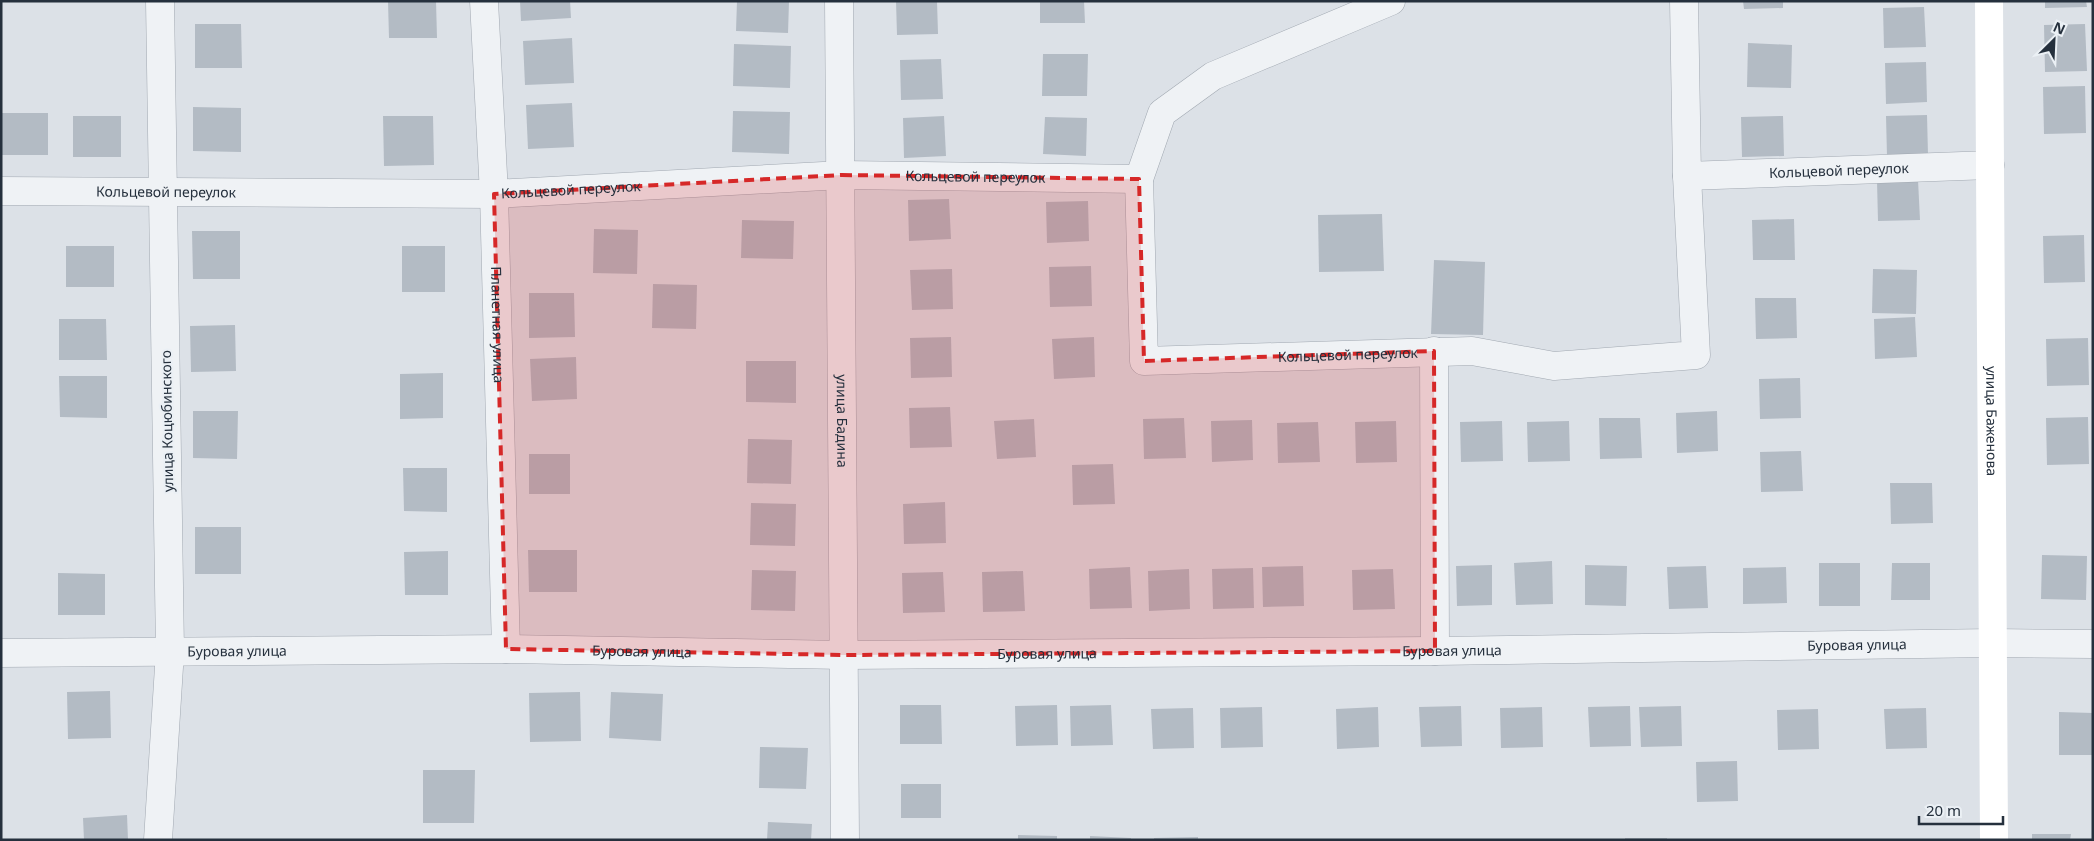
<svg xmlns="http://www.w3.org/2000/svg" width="2094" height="841" font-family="'Noto Sans',sans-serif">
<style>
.building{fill:#b3bbc4}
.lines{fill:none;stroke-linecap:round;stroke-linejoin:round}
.street-casing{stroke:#a1a8b1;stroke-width:29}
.street{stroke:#eff2f5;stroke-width:28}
.secondary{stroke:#fff;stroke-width:28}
.marked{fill:#d62828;fill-opacity:0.2;stroke:#d62828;stroke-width:4;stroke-dasharray:10 6;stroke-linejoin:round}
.labels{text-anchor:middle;stroke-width:4.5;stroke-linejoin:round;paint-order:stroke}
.street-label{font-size:14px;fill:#25303d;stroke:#ebf0f5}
</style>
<rect width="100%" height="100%" fill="#dce1e7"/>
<!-- building -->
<g class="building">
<path d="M 388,1 L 436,1 L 437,38 L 389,38 Z"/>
<path d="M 520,1 L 570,1 L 571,18 L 521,21 Z"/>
<path d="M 737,1 L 789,1 L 788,33 L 736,31 Z"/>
<path d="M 896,1 L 937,1 L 938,34 L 897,35 Z"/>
<path d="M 1040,1 L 1084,1 L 1085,23 L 1040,23 Z"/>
<path d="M 1743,1 L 1783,1 L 1783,8 L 1744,9 Z"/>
<path d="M 2045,1 L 2086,1 L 2087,7 L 2045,8 Z"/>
<path d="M 1924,7 L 1926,47 L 1884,48 L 1883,8 Z"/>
<path d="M 195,24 L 241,24 L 242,68 L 195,68 Z"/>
<path d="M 2085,24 L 2087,71 L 2045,72 L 2044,25 Z"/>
<path d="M 572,38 L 574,83 L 525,85 L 523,41 Z"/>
<path d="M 1748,43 L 1792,45 L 1791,88 L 1747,87 Z"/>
<path d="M 734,44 L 791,46 L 790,88 L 733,86 Z"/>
<path d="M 1043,54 L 1088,54 L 1087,96 L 1042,96 Z"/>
<path d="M 941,59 L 943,99 L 901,100 L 900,60 Z"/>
<path d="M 1926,62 L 1927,102 L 1886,104 L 1885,63 Z"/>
<path d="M 2085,86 L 2086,133 L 2044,134 L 2043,87 Z"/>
<path d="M 572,103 L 574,147 L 528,149 L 526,105 Z"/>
<path d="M 193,107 L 241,108 L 241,152 L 193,151 Z"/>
<path d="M 733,111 L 790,112 L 789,154 L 732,152 Z"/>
<rect x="1" y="113" width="47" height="42"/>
<path d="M 1927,115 L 1928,155 L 1887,156 L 1886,116 Z"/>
<rect x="73" y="116" width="48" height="41"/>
<path d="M 383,116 L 433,116 L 434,165 L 384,166 Z"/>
<path d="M 944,116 L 946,156 L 904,158 L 903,118 Z"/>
<path d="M 1783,116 L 1784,156 L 1742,157 L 1741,117 Z"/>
<path d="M 1045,117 L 1087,118 L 1086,156 L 1043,154 Z"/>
<path d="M 1918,180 L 1920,220 L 1878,221 L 1877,181 Z"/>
<path d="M 949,199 L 951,239 L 909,241 L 908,200 Z"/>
<path d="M 1088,201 L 1089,241 L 1047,243 L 1046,202 Z"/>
<path d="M 1382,214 L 1384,271 L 1319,272 L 1318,215 Z"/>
<path d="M 1794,219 L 1795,260 L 1753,260 L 1752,220 Z"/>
<path d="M 742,220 L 794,221 L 793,259 L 741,258 Z"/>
<path d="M 594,229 L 638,230 L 637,274 L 593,273 Z"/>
<path d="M 192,231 L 240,231 L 240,279 L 193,279 Z"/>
<path d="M 2084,235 L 2085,282 L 2044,283 L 2043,236 Z"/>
<rect x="66" y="246" width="48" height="41"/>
<rect x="402" y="246" width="43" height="46"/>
<path d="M 1434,260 L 1485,262 L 1483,335 L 1431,334 Z"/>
<path d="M 1091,266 L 1092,306 L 1050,307 L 1049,267 Z"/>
<path d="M 952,269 L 953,309 L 912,310 L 910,270 Z"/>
<path d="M 1873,269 L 1917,270 L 1916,314 L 1872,313 Z"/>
<path d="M 653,284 L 697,285 L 696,329 L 652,328 Z"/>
<path d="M 529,293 L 574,293 L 575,337 L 529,338 Z"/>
<path d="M 1755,298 L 1796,298 L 1797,338 L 1756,339 Z"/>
<path d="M 1915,317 L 1917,357 L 1875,359 L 1874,319 Z"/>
<path d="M 59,319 L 106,319 L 107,360 L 59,360 Z"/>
<path d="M 235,325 L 236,371 L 191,372 L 190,326 Z"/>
<path d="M 951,337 L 952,377 L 911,378 L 910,338 Z"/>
<path d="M 1094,337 L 1095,377 L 1054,379 L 1052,339 Z"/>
<path d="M 2088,338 L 2089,385 L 2047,386 L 2046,339 Z"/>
<path d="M 576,357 L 577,399 L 532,401 L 530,359 Z"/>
<path d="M 746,361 L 796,361 L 796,403 L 746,402 Z"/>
<path d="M 443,373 L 443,418 L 400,419 L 400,374 Z"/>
<path d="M 59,376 L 107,376 L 107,418 L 60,417 Z"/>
<path d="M 1800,378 L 1801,418 L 1760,419 L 1759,379 Z"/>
<path d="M 950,407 L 952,447 L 910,448 L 909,408 Z"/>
<path d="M 193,411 L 238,411 L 237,459 L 193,458 Z"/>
<path d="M 1717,411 L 1718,451 L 1677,453 L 1676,413 Z"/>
<path d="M 2088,417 L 2089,464 L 2047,465 L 2046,418 Z"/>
<path d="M 1184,418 L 1186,458 L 1144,459 L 1143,419 Z"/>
<path d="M 1599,418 L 1640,418 L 1642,458 L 1600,459 Z"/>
<path d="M 1034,419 L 1036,457 L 997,459 L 994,421 Z"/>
<path d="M 1252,420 L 1253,460 L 1212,462 L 1211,421 Z"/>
<path d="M 1396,421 L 1397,462 L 1356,463 L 1355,422 Z"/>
<path d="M 1502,421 L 1503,461 L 1461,462 L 1460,422 Z"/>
<path d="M 1569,421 L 1570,461 L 1528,462 L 1527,422 Z"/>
<path d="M 1318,422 L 1320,462 L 1278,463 L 1277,423 Z"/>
<path d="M 748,439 L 792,440 L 791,484 L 747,483 Z"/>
<path d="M 1801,451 L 1803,491 L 1761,492 L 1760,452 Z"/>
<rect x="529" y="454" width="41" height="40"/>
<path d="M 1113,464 L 1115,504 L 1073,505 L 1072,465 Z"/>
<path d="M 403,468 L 447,468 L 447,512 L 404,511 Z"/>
<path d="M 1890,483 L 1932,483 L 1933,523 L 1891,524 Z"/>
<path d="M 945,502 L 946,543 L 904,544 L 903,504 Z"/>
<path d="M 751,503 L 796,504 L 795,546 L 750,545 Z"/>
<rect x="195" y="527" width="46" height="47"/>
<path d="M 528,550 L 577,550 L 577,592 L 529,592 Z"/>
<path d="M 448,551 L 448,595 L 405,595 L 404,552 Z"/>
<path d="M 2042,555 L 2087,556 L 2086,600 L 2041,599 Z"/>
<path d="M 1552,561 L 1553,604 L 1516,605 L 1514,563 Z"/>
<rect x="1819" y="563" width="41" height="43"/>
<path d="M 1892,563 L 1930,563 L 1930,600 L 1891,600 Z"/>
<path d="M 1492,565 L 1492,605 L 1457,606 L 1456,566 Z"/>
<path d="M 1585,565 L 1627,566 L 1626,606 L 1585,605 Z"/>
<path d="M 1303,566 L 1304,606 L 1263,607 L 1262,567 Z"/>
<path d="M 1706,566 L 1708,608 L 1669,609 L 1667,567 Z"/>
<path d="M 1130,567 L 1132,608 L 1090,609 L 1089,569 Z"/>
<path d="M 1786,567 L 1787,603 L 1743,604 L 1743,568 Z"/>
<path d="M 1253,568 L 1254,608 L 1213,609 L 1212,569 Z"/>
<path d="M 1189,569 L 1190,609 L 1149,611 L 1148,571 Z"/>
<path d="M 1393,569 L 1395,609 L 1353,610 L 1352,570 Z"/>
<path d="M 752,570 L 796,571 L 795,611 L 751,610 Z"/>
<path d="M 1023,571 L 1025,611 L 983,612 L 982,572 Z"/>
<path d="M 943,572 L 945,612 L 903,613 L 902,573 Z"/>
<path d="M 58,573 L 105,574 L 105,615 L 58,615 Z"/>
<path d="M 110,691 L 111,738 L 68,739 L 67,692 Z"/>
<path d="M 580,692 L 581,741 L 530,742 L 529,693 Z"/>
<path d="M 611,692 L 663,694 L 661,741 L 609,738 Z"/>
<path d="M 900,705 L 941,705 L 942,744 L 900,744 Z"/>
<path d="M 1057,705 L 1058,745 L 1016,746 L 1015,706 Z"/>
<path d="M 1111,705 L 1113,745 L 1071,746 L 1070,706 Z"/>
<path d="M 1461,706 L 1462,746 L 1421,747 L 1419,707 Z"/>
<path d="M 1630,706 L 1631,746 L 1590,747 L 1588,707 Z"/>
<path d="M 1681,706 L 1682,746 L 1641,747 L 1639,707 Z"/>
<path d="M 1262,707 L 1263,747 L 1221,748 L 1220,708 Z"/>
<path d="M 1378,707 L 1379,747 L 1337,749 L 1336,709 Z"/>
<path d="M 1542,707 L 1543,747 L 1501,748 L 1500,708 Z"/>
<path d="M 1193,708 L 1194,748 L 1153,749 L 1151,709 Z"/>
<path d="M 1926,708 L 1927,748 L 1886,749 L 1884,709 Z"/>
<path d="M 1818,709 L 1819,749 L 1778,750 L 1777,710 Z"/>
<path d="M 2059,712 L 2093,713 L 2093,755 L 2059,755 Z"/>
<path d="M 760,747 L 808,748 L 806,789 L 759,788 Z"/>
<path d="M 1737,761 L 1738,801 L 1697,802 L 1696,762 Z"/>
<path d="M 423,770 L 475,770 L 474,823 L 423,823 Z"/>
<rect x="901" y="784" width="40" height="34"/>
<path d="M 127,815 L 128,840 L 84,840 L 83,818 Z"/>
<path d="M 768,822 L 812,824 L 811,840 L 767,840 Z"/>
<path d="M 2032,834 L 2071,834 L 2070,840 L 2032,840 Z"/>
<path d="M 1018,835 L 1057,836 L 1057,840 L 1018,840 Z"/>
<path d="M 1090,836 L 1131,838 L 1131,840 L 1090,840 Z"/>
<path d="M 1198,837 L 1198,840 L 1154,840 L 1154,838 Z"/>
<rect x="1625" y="838" width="42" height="2"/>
</g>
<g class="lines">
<!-- street casing -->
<g class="street-casing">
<g id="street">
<path id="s1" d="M 484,1 L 494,194 L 506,649"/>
<path id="s2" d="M 839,1 L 845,840"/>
<path id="s3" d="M 1391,1 L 1213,76 L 1162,113 L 1139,179 L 1144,361 L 1472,351 L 1554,366 L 1696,355 L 1687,176 L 1684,1"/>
<path id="s4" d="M 1687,176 L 1990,165"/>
<path id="s5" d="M 1,191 L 494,194 L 842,175 L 1139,179"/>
<path d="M 1434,351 L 1435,651"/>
<path id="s6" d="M 1,653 L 506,649 L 844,655 L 1435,651 L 1993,643 L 2093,644"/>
<path d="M 158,840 L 170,651 L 160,1"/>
</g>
</g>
<!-- street -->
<use href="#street" class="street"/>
<!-- secondary -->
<path class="secondary" id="s7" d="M 1989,1 L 1994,840"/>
</g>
<!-- marked area -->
<path class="marked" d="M 842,175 L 1139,179 L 1144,361 L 1434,351 L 1435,651 L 844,655 L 506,649 L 494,194 Z"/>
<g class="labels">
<!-- street labels -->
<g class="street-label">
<text dy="5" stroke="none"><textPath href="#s4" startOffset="152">Кольцевой переулок</textPath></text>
<text dy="5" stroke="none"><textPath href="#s5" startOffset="975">Кольцевой переулок</textPath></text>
<text dy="5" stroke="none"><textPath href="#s5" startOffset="570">Кольцевой переулок</textPath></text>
<text dy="5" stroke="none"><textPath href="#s5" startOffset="165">Кольцевой переулок</textPath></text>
<text dy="5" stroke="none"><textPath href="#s1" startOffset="324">Планетная улица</textPath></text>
<text dy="5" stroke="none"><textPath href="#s3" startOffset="712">Кольцевой переулок</textPath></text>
<text dy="5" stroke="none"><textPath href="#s2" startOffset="420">улица Бадина</textPath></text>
<text dy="5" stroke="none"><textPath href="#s7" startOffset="420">улица Баженова</textPath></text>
<text transform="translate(167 421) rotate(-91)" y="5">улица Коцюбинского</text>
<text dy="5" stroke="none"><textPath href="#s6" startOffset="1856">Буровая улица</textPath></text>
<text dy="5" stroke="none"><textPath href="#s6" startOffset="236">Буровая улица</textPath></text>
<text dy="5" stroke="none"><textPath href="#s6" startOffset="641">Буровая улица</textPath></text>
<text dy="5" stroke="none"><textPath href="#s6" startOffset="1451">Буровая улица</textPath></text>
<text dy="5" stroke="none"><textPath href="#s6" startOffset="1046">Буровая улица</textPath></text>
</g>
</g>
<!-- border -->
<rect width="2094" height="841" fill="none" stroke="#25303d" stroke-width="5"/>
<!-- north arrow -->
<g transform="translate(2054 40) rotate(24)" stroke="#ebf0f5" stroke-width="4" paint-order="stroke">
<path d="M0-4L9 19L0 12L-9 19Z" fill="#25303d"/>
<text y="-8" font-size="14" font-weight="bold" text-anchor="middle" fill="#25303d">N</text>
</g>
<!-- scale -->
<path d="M1919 816v8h84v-8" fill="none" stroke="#25303d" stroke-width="2.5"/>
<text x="1926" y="816" font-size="15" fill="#25303d" stroke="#ebf0f5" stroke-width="4" paint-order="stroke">20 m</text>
</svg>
